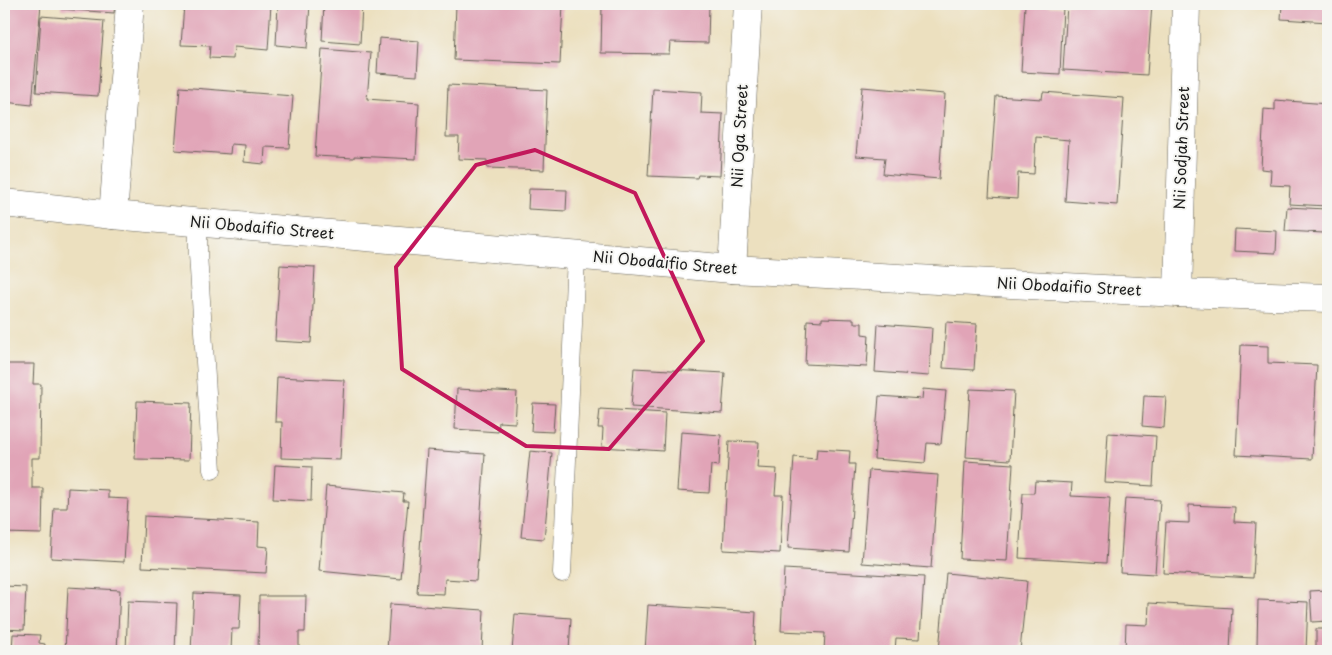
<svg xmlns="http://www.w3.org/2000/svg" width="1332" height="655" font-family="'Playpen Sans',sans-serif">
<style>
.building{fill:#e1a4b7}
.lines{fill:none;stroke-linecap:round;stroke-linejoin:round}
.service-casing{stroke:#656155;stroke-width:19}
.minor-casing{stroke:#656155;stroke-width:29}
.service{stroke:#fff;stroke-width:18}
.minor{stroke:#fff;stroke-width:28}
.marked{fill:none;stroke:#c2185b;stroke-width:4;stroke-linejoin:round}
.labels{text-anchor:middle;stroke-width:4;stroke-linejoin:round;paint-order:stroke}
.street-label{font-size:15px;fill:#1c1c1c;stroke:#f6f6f2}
</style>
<rect width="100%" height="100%" fill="#f6f6f2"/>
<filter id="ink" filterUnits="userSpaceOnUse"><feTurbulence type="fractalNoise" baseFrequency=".02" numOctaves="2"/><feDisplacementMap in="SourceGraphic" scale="10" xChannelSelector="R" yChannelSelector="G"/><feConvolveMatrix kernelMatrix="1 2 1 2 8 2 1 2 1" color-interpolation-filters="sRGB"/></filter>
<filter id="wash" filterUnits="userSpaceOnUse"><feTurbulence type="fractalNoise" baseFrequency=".0096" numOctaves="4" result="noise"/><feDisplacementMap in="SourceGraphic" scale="20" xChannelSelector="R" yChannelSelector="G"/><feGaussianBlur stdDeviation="1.12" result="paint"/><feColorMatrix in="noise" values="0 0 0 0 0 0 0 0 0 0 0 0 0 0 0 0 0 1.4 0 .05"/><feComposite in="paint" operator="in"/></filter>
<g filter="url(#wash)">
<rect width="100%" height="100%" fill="#ece0bf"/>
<g id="blocks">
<!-- building -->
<g class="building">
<path d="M 4,4 L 41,4 L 32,105 L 4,102 Z"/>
<path d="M 61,4 L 115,4 L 114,13 L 61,9 Z"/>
<path d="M 184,4 L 271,4 L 268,50 L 234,47 L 233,59 L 209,58 L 210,46 L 181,45 Z"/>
<path d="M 278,4 L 310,4 L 307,48 L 276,45 Z"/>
<path d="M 324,4 L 362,4 L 360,44 L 322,41 Z"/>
<path d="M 456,4 L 563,4 L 560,64 L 454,60 Z"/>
<path d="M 602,4 L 709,4 L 708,43 L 670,42 L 669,54 L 601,53 Z"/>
<path d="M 1067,4 L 1094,5 L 1094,4 L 1152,4 L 1147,75 L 1063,70 Z"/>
<path d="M 1282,4 L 1328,4 L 1328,22 L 1281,19 Z"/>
<path d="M 1025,5 L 1063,7 L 1060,74 L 1021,72 Z"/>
<path d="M 41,16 L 104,21 L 98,96 L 36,92 Z"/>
<path d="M 379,38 L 419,41 L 417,76 L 377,73 Z"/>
<path d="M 322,49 L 371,53 L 367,99 L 419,103 L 416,159 L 354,156 L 354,158 L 315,156 Z"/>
<path d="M 448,85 L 547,90 L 544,170 L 487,168 L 487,160 L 458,159 L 459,137 L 446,137 Z"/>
<path d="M 180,87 L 293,96 L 289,148 L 265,147 L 264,164 L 244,162 L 245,145 L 231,144 L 230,154 L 175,150 Z"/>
<path d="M 862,87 L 945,94 L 939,179 L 883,174 L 885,158 L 856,156 Z"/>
<path d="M 653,89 L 702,92 L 701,113 L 723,114 L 720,176 L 698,175 L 697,178 L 648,176 Z"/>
<path d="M 1043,92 L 1124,98 L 1117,205 L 1065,201 L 1069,140 L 1036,137 L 1034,174 L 1018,173 L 1017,199 L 989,197 L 996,96 L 1042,99 Z"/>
<path d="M 1275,100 L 1328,104 L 1327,206 L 1289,204 L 1290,186 L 1270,185 L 1271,170 L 1261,169 L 1264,109 L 1275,110 Z"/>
<path d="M 529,189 L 567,190 L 566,211 L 528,209 Z"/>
<path d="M 1287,207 L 1326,209 L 1324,233 L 1285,231 Z"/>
<path d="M 1235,229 L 1277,231 L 1276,253 L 1234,251 Z"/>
<path d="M 280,265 L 315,267 L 311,343 L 275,341 Z"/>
<path d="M 822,318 L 854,319 L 854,323 L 862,323 L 862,334 L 869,335 L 867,367 L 805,364 L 807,320 L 822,321 Z"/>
<path d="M 946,322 L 977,324 L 974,370 L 943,368 Z"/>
<path d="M 878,324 L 932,328 L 929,376 L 875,372 Z"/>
<path d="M 1241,345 L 1268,346 L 1268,363 L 1317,365 L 1312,459 L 1236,455 Z"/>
<path d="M 4,364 L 34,364 L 33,384 L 41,384 L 40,458 L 32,458 L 32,488 L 43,488 L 42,534 L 4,533 Z"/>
<path d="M 634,368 L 725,373 L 722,413 L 631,407 Z"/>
<path d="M 277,377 L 344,380 L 340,460 L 281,458 L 282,422 L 275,422 Z"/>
<path d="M 457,389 L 517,392 L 515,423 L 499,422 L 498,432 L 455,429 Z"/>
<path d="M 923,389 L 946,391 L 941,444 L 927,443 L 925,463 L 874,459 L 879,396 L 922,399 Z"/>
<path d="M 970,389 L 1014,391 L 1010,460 L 966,457 Z"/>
<path d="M 1144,396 L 1166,397 L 1164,428 L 1142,426 Z"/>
<path d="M 137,401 L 191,403 L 189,460 L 135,459 Z"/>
<path d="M 533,403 L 555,404 L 553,432 L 531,431 Z"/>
<path d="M 600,409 L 665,413 L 663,451 L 602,447 L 603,428 L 598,428 Z"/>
<path d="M 681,432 L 721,435 L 719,466 L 711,465 L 709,493 L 677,491 Z"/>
<path d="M 1108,433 L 1156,436 L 1153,486 L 1105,483 Z"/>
<path d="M 729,441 L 759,442 L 757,468 L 777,469 L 775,495 L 783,495 L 780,553 L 723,550 Z"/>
<path d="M 817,449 L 850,451 L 849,464 L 855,464 L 849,552 L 788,548 L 794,457 L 816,459 Z"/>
<path d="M 427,450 L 485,454 L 476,581 L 445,579 L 444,594 L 417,593 Z"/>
<path d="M 530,451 L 552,453 L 544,539 L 521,537 Z"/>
<path d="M 965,461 L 1013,464 L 1007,561 L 960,559 Z"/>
<path d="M 275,465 L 312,467 L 311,501 L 273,499 Z"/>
<path d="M 869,470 L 938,475 L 931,568 L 862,563 Z"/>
<path d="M 1035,481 L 1072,483 L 1071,496 L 1110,498 L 1106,563 L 1019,558 L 1023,493 L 1034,493 Z"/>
<path d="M 326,486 L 404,493 L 403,501 L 408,501 L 401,579 L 319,571 Z"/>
<path d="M 68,488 L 108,490 L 108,498 L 128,499 L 124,562 L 51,558 L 54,508 L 67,508 Z"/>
<path d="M 1125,498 L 1160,500 L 1155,574 L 1120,572 Z"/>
<path d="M 1189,505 L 1235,507 L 1234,522 L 1256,523 L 1253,578 L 1163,573 L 1166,522 L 1189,523 Z"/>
<path d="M 144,516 L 259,522 L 258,546 L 268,547 L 266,573 L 142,567 Z"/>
<path d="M 784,569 L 924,577 L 920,639 L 896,638 L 895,651 L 824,651 L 825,633 L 781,631 Z"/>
<path d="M 946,573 L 1027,581 L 1020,651 L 939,651 Z"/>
<path d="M 4,586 L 26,587 L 24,630 L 4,629 Z"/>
<path d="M 68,587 L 120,590 L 117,651 L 65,651 Z"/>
<path d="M 1328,590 L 1328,621 L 1312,622 L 1310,591 Z"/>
<path d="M 194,593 L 241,595 L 239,629 L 232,629 L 231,651 L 191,651 Z"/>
<path d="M 259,596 L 306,596 L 305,632 L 299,632 L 299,651 L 258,651 Z"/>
<path d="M 1258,600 L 1308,602 L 1306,651 L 1265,651 L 1265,647 L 1257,646 Z"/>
<path d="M 128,601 L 177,603 L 175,651 L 126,651 Z"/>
<path d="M 1149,603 L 1232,608 L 1230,651 L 1125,651 L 1126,624 L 1148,625 Z"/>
<path d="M 390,604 L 484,610 L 482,651 L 421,650 L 421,651 L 387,651 Z"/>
<path d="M 648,605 L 756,612 L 754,651 L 645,651 Z"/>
<path d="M 515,614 L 571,618 L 569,651 L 512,651 Z"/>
<rect x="1316" y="629" width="12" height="22"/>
<path d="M 13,634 L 40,635 L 39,643 L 45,644 L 44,651 L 12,651 Z"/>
</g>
</g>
</g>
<g filter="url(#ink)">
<use href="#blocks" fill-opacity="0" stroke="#656155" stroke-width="1"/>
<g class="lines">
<!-- service casing -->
<g class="service-casing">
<g id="service">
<path d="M 198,223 L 198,254 L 212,470"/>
<path d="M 562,573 L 576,256"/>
</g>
</g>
<!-- minor casing -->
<g class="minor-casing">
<g id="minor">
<path d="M 4,203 L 113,215 L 732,269 L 1178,293 L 1328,298"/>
<path d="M 113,215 L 130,4"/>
<path d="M 732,269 L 748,4"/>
<path d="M 1178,293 L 1186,4"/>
</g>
</g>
<!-- service -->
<use href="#service" class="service"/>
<!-- minor -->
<use href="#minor" class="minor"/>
</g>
</g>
<!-- marked area -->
<path class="marked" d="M 535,150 L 635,193 L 703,341 L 609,449 L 526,446 L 402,369 L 396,267 L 476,165 Z"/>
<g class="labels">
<!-- street labels -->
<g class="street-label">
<text transform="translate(740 136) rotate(-87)" y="5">Nii Oga Street</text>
<text transform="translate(1182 148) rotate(-88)" y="5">Nii Sodjah Street</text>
<text transform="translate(262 228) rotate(5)" y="5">Nii Obodaifio Street</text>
<text transform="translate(665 263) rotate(5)" y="5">Nii Obodaifio Street</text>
<text transform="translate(1069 287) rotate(3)" y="5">Nii Obodaifio Street</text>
</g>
</g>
<!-- margin -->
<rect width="1332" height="655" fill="none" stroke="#f6f6f2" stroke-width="20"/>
</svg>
